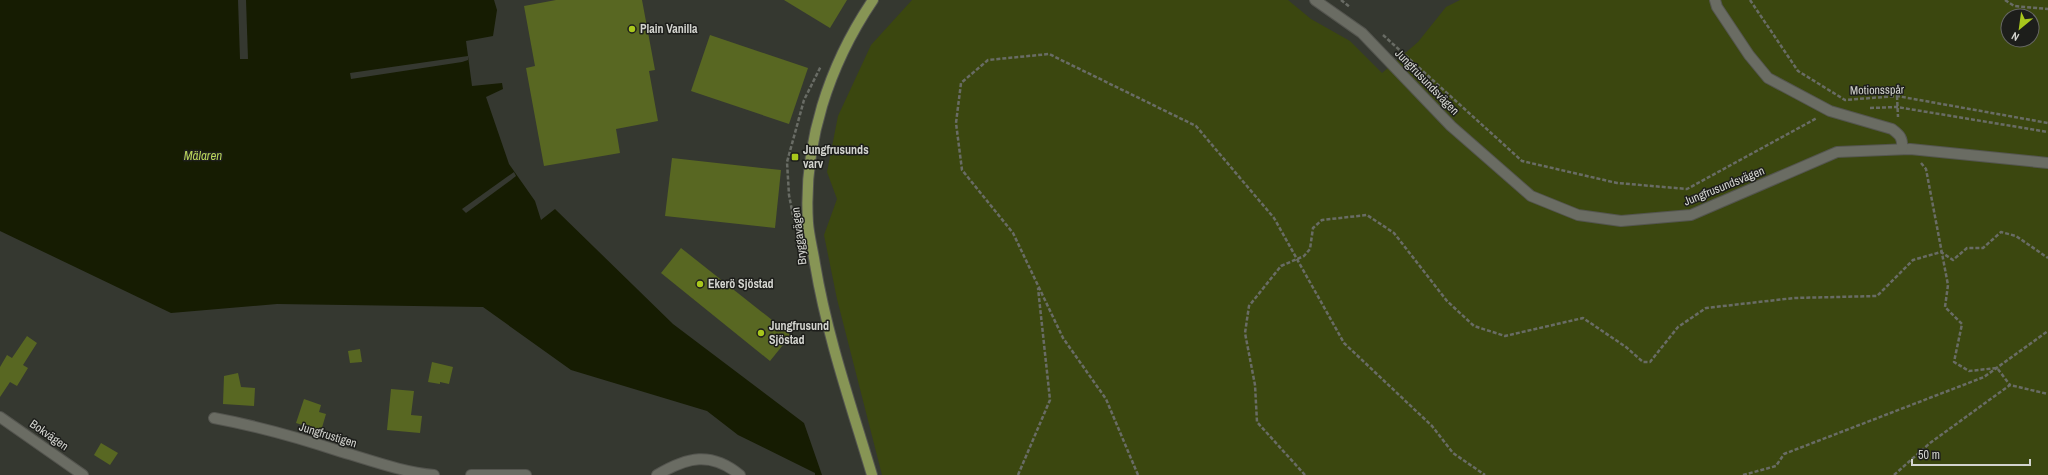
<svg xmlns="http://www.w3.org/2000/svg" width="2048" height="475" font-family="'Archivo Narrow',sans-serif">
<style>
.green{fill:#3b470f;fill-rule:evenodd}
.water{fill:#161c02}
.pier{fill:#353830}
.building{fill:#586722}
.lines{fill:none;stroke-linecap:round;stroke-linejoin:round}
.minor-casing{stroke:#54554f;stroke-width:12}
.major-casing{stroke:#54554f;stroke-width:12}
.path{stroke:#696c65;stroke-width:2.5;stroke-dasharray:4 2;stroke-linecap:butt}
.minor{stroke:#6a6c63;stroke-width:10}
.major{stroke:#879555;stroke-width:10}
.poi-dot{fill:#a8c71c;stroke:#1d1e1b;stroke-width:1.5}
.labels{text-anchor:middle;stroke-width:3;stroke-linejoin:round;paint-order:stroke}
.poi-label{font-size:12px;font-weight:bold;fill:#d3d4cf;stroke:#1d1e1b;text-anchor:start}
.street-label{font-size:12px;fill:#d3d4cf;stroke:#1d1e1b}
.water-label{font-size:13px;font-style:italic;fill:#b7d25b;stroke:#1d1e1b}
</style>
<rect width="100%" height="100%" fill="#353830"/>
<!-- green -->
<path class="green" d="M 912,0 L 1288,0 L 1311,19 L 1350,41 L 1382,73 L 1418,42 L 1446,7 L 1460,0 L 2048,0 L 2048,475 L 882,475 L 837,299 L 824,235 L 837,199 L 827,172 L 838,116 L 871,45 ZM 2008,16 L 2032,16 L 2032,40 L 2008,40 Z"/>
<!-- water -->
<path class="water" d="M 0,0 L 494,0 L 497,10 L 493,36 L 466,41 L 472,86 L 502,83 L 503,89 L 486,97 L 509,164 L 535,201 L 541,220 L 555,209 L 673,324 L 804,423 L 822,475 L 815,475 L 815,473 L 738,435 L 707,411 L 571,370 L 483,307 L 277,304 L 171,313 L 0,231 Z"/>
<!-- pier -->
<g class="pier">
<path d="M 238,0 L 246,0 L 248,59 L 240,59 Z"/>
<path d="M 468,56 L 468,60 L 462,62 L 351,79 L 350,73 Z"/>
<path d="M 514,172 L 516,176 L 511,180 L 466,213 L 462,209 Z"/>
</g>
<!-- building -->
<g class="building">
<path d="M 556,0 L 642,0 L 655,70 L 649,71 L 658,121 L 616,129 L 620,153 L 544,166 L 526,68 L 535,66 L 524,6 Z"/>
<path d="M 784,0 L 847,0 L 830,28 Z"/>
<path d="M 710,35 L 808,68 L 789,124 L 691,91 Z"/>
<path d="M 672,158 L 781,170 L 775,228 L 665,216 Z"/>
<path d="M 681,248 L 791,335 L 770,361 L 661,273 Z"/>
<path d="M 27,336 L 37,343 L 23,365 L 28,368 L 17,386 L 10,382 L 0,397 L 0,367 L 7,355 L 12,358 Z"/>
<path d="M 360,349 L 362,362 L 350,363 L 348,351 Z"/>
<path d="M 432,362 L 453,367 L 449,384 L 440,382 L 440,384 L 428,382 Z"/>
<path d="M 238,373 L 241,387 L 255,388 L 254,406 L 223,404 L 224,376 Z"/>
<path d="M 391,389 L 414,391 L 411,415 L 422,416 L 420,433 L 387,430 Z"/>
<path d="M 304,399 L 321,405 L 319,412 L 326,414 L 321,431 L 296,423 Z"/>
<path d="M 101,443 L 118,453 L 110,465 L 94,455 Z"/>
</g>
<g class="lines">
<!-- minor casing -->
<g class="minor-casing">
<g id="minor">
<path d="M 1315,0 L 1362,33 L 1451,126 L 1531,196 L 1578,215 L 1621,221 L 1691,215 L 1837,152 L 1910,149 L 2048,163"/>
<path d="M 1715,0 L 1717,7 L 1749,55 L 1768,78 L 1830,111 L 1892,129 C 1900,135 1903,138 1902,149"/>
<path d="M 0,417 L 83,475"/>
<path d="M 214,418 C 257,426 300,438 342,452 C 373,461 402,472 434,475"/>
<path d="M 471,475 L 526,475"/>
<path d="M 657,475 C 687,457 711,451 740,475"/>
</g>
</g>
<!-- major casing -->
<g class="major-casing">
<path id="major" d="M 872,475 C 851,405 827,336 815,264 C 813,251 809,236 808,223 C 803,143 829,65 873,0"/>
</g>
<!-- path -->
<g class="path">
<path d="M 1341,0 L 1350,7"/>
<path d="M 1750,0 L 1798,71 L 1845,100 L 1897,96 L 2048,123"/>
<path d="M 2005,0 L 2014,6 L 2048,9"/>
<path d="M 1383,35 L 1522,161 L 1617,183 L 1687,189 L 1817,118"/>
<path d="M 1897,96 L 1898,117"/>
<path d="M 1870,108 L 1897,107 L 2048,132"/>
<path d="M 1921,163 L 1926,169 L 1948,285 L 1945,307 L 1962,324 L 1954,362 L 1969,371 L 1997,368 L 2010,385"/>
<path d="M 794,221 L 789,195 L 787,162 L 804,100 L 821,66"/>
<path d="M 1018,475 L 1050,400 L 1038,288"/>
<path d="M 1138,475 L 1106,399 L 1063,338 L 1013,233 L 962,170 L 956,123 L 961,83 L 988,60 L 1049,54 L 1196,126 L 1274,218 L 1344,343 L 1432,426 L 1453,453 L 1485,475"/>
<path d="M 1305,475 L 1257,422 L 1255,385 L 1245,333 L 1249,306 L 1281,266 L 1304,256 L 1310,249 L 1313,228 L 1322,220 L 1367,215 L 1394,233 L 1447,301 L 1474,326 L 1505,336 L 1583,318 L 1626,347 L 1643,362 L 1650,362 L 1678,327 L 1706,308 L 1794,298 L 1877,296 L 1913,260 L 1941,252 L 1953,260 L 1967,248 L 1983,248 L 2001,232 L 2016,236 L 2048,258"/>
<path d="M 1743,475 L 1776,466 L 1784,454 L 1984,377 L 2048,331"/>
<path d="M 1894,475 L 1930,443 L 2010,385 L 2048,394"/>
</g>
<!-- minor -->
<use href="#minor" class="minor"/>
<!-- major -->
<use href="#major" class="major"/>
</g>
<!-- markers -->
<g class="poi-dot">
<circle cx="632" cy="29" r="4"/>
<rect x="791" y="153" width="8" height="8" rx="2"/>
<circle cx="700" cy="284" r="4"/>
<circle cx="761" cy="333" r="4"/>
</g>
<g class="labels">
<!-- poi labels -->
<g class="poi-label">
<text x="640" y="33">Plain Vanilla</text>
<text x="803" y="154">Jungfrusunds<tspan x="803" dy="14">varv</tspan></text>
<text x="708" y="288">Ekerö Sjöstad</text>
<text x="769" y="330">Jungfrusund<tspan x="769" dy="14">Sjöstad</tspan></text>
</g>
<!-- street labels -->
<g class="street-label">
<text transform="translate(1427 82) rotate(46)" y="4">Jungfrusundsvägen</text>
<text transform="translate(1877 90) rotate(-1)" y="4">Motionsspår</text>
<text transform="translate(1724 186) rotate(-22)" y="4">Jungfrusundsvägen</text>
<text transform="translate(799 236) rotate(-97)" y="4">Bryggavägen</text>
<text transform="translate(49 435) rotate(35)" y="4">Bokvägen</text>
<text transform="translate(328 435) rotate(17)" y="4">Jungfrustigen</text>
</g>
<!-- water labels -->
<g class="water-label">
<text x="203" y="160">Mälaren</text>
</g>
</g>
<!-- north arrow -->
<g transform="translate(2020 28) rotate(209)"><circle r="19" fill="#1d1e1b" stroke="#666763"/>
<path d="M0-3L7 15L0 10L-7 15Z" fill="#a8c71c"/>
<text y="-6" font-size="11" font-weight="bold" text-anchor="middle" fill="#d3d4cf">N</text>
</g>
<!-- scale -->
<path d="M1912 459v6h118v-6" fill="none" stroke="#d3d4cf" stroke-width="2"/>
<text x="1918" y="459" font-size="12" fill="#d3d4cf" stroke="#1d1e1b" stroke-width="3" paint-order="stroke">50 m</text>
</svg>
